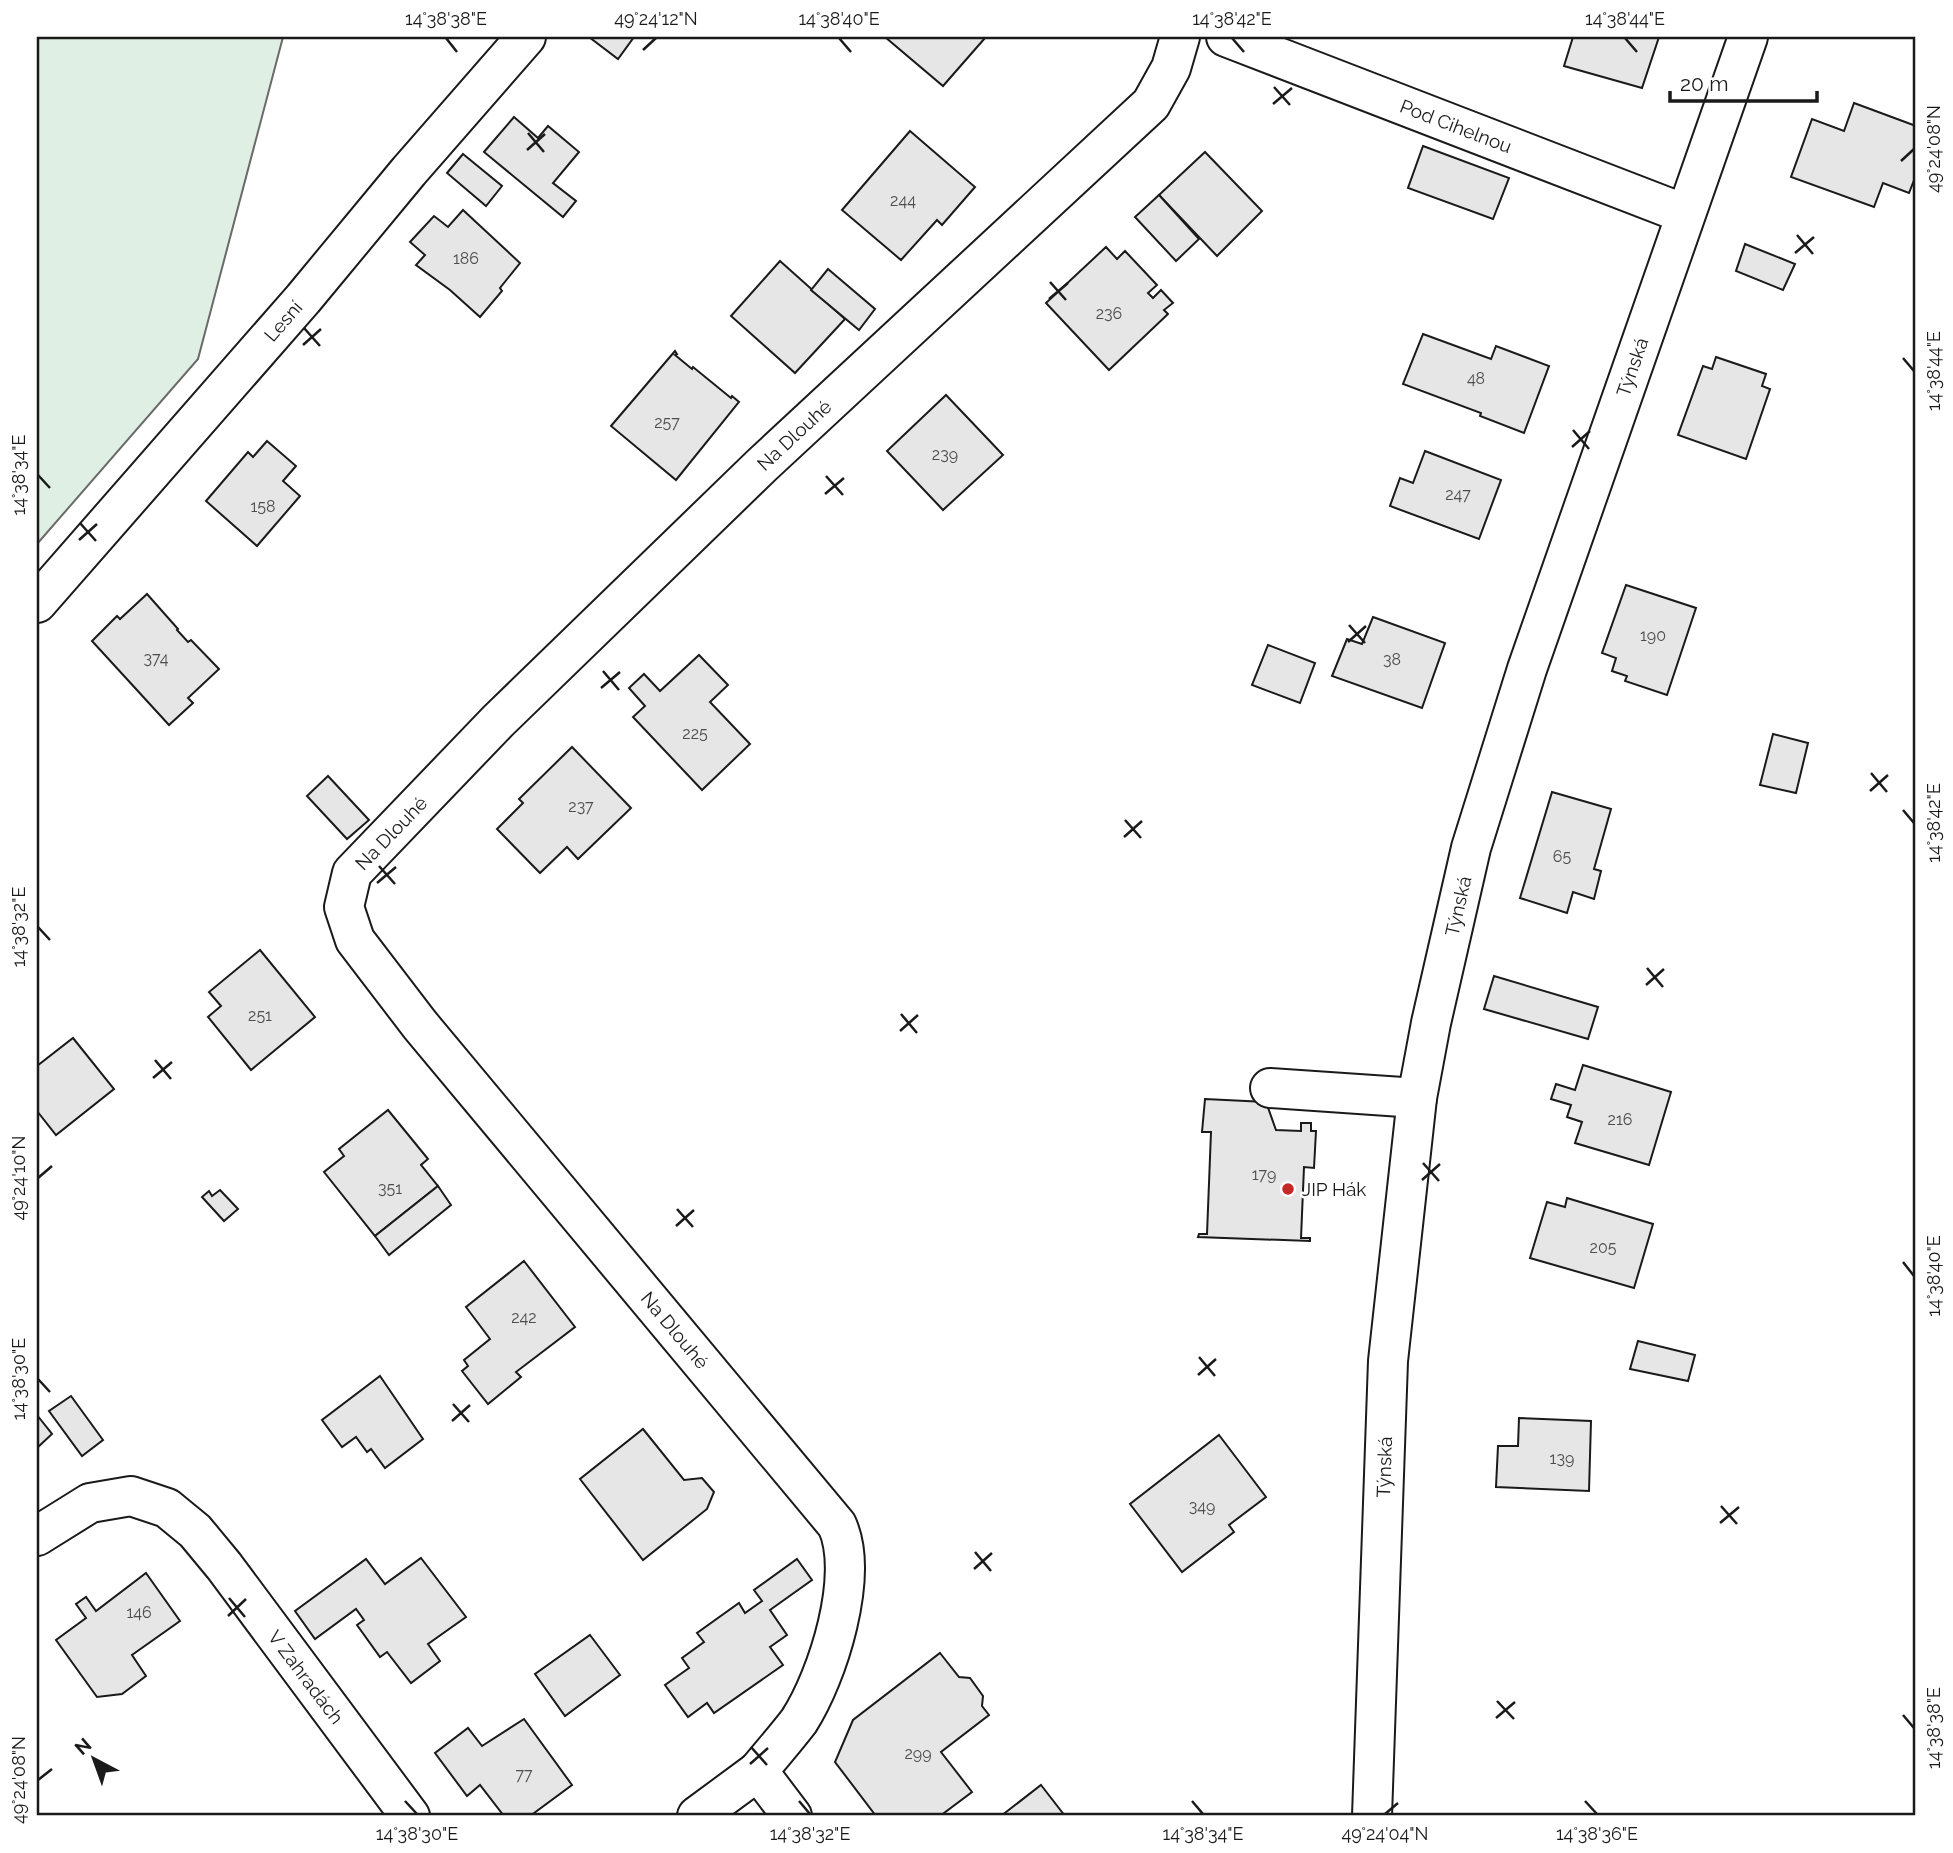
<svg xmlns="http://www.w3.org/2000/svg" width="1953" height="1853" font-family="Raleway,sans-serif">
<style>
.green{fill:#e0efe3;stroke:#6a6a6a;stroke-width:2}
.building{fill:#e6e6e6;stroke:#1a1a1a;stroke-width:2}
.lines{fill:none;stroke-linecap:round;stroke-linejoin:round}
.minor-casing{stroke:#1a1a1a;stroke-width:42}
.major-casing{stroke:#1a1a1a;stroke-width:42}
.minor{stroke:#fff;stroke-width:38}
.major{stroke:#fff;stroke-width:38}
.ticks{fill:none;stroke:#1a1a1a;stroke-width:2.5}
.poi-dot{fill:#c62828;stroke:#fff;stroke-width:2.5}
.labels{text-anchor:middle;stroke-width:5;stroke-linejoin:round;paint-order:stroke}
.number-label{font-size:16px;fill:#4d4d4d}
.street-label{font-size:19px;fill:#1a1a1a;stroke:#fff}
.poi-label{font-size:19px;fill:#1a1a1a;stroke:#fff;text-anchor:start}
.neatline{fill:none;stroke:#1a1a1a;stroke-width:2.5}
.ticks-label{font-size:18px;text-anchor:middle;fill:#1a1a1a}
</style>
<rect width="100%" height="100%" fill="#fff"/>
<!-- green -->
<path class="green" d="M 37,37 L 283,37 L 198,359 L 37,544 Z"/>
<!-- building -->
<g class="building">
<path d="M 589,37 L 634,37 L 618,59 Z"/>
<path d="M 885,37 L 983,37 L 985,38 L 943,86 Z"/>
<path d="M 1573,37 L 1659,37 L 1642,88 L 1564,66 Z"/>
<path d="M 1854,103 L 1916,126 L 1916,175 L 1909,193 L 1883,183 L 1874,207 L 1791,177 L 1812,119 L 1844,131 Z"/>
<path d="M 514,117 L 538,138 L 548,126 L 579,152 L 553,183 L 576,201 L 563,217 L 484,152 Z"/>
<path d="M 910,131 L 975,187 L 942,225 L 937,220 L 901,260 L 842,210 Z"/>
<path d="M 1423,146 L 1509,178 L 1493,219 L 1408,188 Z"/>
<path d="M 1205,152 L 1262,211 L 1217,256 L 1159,195 Z"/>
<path d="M 463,154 L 502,186 L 486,206 L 447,173 Z"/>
<path d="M 1159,195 L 1199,239 L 1176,261 L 1135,217 Z"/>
<path d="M 463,210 L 520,263 L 500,288 L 502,291 L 480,317 L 450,290 L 416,265 L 425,255 L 410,242 L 434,216 L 448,227 Z"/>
<path d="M 1745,244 L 1795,264 L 1783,290 L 1736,271 Z"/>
<path d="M 1106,247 L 1117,259 L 1125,251 L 1157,285 L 1148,293 L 1153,298 L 1161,290 L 1173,303 L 1164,310 L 1168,314 L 1109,370 L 1046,303 Z"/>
<path d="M 780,261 L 845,319 L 795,373 L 731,316 Z"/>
<path d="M 828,269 L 875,309 L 859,330 L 811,290 Z"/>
<path d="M 1423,334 L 1491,359 L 1496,346 L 1549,366 L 1524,433 L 1480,416 L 1481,413 L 1403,384 Z"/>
<path d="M 675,351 L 677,354 L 675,355 L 692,369 L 693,367 L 731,398 L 732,396 L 739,402 L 676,480 L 611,426 Z"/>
<path d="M 1716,357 L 1766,374 L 1762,386 L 1770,389 L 1746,459 L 1678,435 L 1703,366 L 1712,369 Z"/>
<path d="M 946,395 L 1003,455 L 943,510 L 887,451 Z"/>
<path d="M 267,441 L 296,466 L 283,481 L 300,496 L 257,546 L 206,501 L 248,452 L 253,457 Z"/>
<path d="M 1425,451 L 1501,480 L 1479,539 L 1390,506 L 1400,478 L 1413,483 Z"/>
<path d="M 1626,585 L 1696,608 L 1667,695 L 1625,681 L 1627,676 L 1612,671 L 1616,658 L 1602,653 Z"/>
<path d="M 147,594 L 178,629 L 177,630 L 188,642 L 191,640 L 219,669 L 188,698 L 193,703 L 169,725 L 92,641 L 117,616 L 120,619 Z"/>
<path d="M 1373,617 L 1445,643 L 1422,708 L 1332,676 L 1347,639 L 1362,644 Z"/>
<path d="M 1268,645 L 1315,663 L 1300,703 L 1252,685 Z"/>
<path d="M 699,655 L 728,685 L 710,702 L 750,744 L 702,790 L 633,717 L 645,706 L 629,688 L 644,674 L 660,691 Z"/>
<path d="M 1773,734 L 1808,743 L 1796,793 L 1760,785 Z"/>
<path d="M 572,747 L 631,808 L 578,859 L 567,847 L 540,873 L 497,829 L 523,803 L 519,799 Z"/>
<path d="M 328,776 L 369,820 L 347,839 L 307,796 Z"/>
<path d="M 1552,792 L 1611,809 L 1594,869 L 1601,871 L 1594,899 L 1573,892 L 1567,913 L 1520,898 Z"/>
<path d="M 260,950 L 315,1017 L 251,1070 L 208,1017 L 221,1006 L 209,992 Z"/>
<path d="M 1494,976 L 1598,1007 L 1588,1039 L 1484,1009 Z"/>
<path d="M 73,1038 L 114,1089 L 56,1135 L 37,1111 L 37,1066 Z"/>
<path d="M 1583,1065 L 1671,1092 L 1649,1165 L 1575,1143 L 1582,1122 L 1567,1117 L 1571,1105 L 1551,1099 L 1556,1084 L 1575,1090 Z"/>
<path d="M 1205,1099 L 1266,1102 L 1276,1130 L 1301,1131 L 1301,1123 L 1311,1123 L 1311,1131 L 1316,1131 L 1314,1168 L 1304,1167 L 1301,1238 L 1310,1238 L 1310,1241 L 1198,1237 L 1199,1234 L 1207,1234 L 1211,1132 L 1202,1132 Z"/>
<path d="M 388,1110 L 428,1159 L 421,1165 L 438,1186 L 375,1236 L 324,1172 L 344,1156 L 339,1149 Z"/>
<path d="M 438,1186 L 451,1205 L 389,1255 L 375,1236 Z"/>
<path d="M 220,1190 L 238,1209 L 224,1221 L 202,1197 L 209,1191 L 212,1196 Z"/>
<path d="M 1567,1198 L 1653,1224 L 1634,1288 L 1530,1258 L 1547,1202 L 1565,1207 Z"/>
<path d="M 524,1261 L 575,1327 L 516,1372 L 521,1377 L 488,1404 L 462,1371 L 468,1366 L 464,1360 L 490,1339 L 466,1307 Z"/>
<path d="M 1638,1341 L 1695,1355 L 1688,1381 L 1630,1369 Z"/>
<path d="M 380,1376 L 423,1439 L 385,1468 L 371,1449 L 367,1452 L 356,1437 L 342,1447 L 322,1420 Z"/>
<path d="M 71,1396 L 103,1440 L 82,1456 L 49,1411 Z"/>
<path d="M 37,1415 L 52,1434 L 38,1447 L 37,1445 Z"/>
<path d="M 1519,1418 L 1591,1421 L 1589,1491 L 1496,1487 L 1498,1446 L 1518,1446 Z"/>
<path d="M 643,1429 L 684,1480 L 702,1478 L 714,1492 L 707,1509 L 643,1560 L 580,1479 Z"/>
<path d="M 1219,1435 L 1266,1497 L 1229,1525 L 1234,1532 L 1182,1572 L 1130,1504 Z"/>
<path d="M 421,1558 L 466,1617 L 428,1644 L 440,1661 L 411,1683 L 387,1652 L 380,1657 L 357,1625 L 364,1620 L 356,1609 L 315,1639 L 295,1611 L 366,1559 L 385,1584 Z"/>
<path d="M 797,1559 L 812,1580 L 770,1610 L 787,1635 L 770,1647 L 783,1665 L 714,1713 L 707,1703 L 688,1717 L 665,1685 L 689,1668 L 682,1658 L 704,1642 L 697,1633 L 739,1603 L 745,1613 L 762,1601 L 754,1590 Z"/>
<path d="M 146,1573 L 180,1621 L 132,1655 L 146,1676 L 122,1694 L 97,1697 L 56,1640 L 86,1618 L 76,1604 L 86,1597 L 96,1611 Z"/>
<path d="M 590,1635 L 620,1675 L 565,1716 L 535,1674 Z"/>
<path d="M 940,1653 L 959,1677 L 970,1678 L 983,1696 L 982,1706 L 989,1715 L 941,1752 L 972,1792 L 940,1816 L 876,1816 L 835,1762 L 853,1720 Z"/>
<path d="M 524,1719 L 572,1785 L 530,1816 L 504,1816 L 480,1785 L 467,1796 L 435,1753 L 468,1728 L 482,1746 Z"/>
<path d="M 1041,1785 L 1065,1816 L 1001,1816 Z"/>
</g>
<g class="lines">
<!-- minor casing -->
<g class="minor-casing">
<g id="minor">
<path d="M 1226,37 L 1685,214"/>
<path d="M 37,603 L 303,299 L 409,171 L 526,37"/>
<path d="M 1270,1088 L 1417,1098"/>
<path d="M 37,1536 L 90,1503 L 131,1496 L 167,1508 L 195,1531 L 224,1566 L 410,1816"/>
<path d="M 697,1816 L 758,1771"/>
<path d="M 792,1816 L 758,1771 C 771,1755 786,1738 799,1721 C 828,1676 860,1575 837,1525 L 420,1025 L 355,940 L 344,907 L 352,873 L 498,721 L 762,465 L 1151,104 L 1171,68 L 1180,37"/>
</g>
</g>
<!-- major casing -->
<g class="major-casing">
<path id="major" d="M 1372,1816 L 1388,1361 L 1417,1098 L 1431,1023 L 1471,848 L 1527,669 L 1748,37"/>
</g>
<!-- minor -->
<use href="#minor" class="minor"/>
<!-- major -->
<use href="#major" class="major"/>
</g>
<!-- ticks -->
<path class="ticks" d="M 446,38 L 457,52M 839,38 L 851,52M 1232,38 L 1244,52M 1625,38 L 1637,52M 643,50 L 656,38M 1274,87 L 1290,105M 1273,104 L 1292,88M 528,133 L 544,152M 527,150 L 545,134M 1901,161 L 1914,149M 1797,235 L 1813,254M 1795,253 L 1814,237M 1050,282 L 1066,300M 1049,299 L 1068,283M 304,328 L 320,346M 303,345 L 321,329M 1903,358 L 1914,371M 1573,430 L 1589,449M 1572,447 L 1590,431M 38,475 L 50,488M 826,476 L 843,495M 825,494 L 844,478M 80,523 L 96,541M 79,540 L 97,524M 1349,625 L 1365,643M 1348,642 L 1366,626M 603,671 L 619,690M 601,688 L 620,672M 1871,773 L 1887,792M 1870,791 L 1888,775M 1903,810 L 1914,823M 1125,820 L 1141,838M 1124,837 L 1142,821M 379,866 L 395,884M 377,883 L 396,867M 38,927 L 50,940M 1647,968 L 1663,987M 1646,985 L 1664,969M 901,1014 L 917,1033M 900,1031 L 918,1015M 155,1060 L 171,1079M 153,1078 L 172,1062M 1423,1163 L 1439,1181M 38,1178 L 52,1166M 1422,1180 L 1440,1164M 677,1209 L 693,1227M 676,1226 L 694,1210M 1903,1262 L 1914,1276M 1199,1357 L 1215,1376M 1198,1375 L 1216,1359M 38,1379 L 50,1392M 453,1404 L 469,1422M 452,1421 L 470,1405M 1721,1506 L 1737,1524M 1720,1523 L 1739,1507M 975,1552 L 991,1571M 974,1569 L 992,1553M 229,1598 L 245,1617M 228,1616 L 246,1599M 1497,1701 L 1514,1719M 1903,1715 L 1914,1728M 1496,1718 L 1515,1702M 751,1747 L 767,1765M 750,1764 L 768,1748M 38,1780 L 52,1769M 405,1801 L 417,1814M 799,1801 L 810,1814M 1192,1801 L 1203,1814M 1585,1801 L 1597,1814M 1385,1814 L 1398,1803"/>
<!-- markers -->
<circle class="poi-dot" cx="1288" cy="1189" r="7"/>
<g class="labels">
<!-- number labels -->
<g class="number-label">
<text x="903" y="206">244</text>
<text x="466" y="264">186</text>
<text x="1109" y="319">236</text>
<text x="1476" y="384">48</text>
<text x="667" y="428">257</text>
<text x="945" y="460">239</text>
<text x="1458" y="500">247</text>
<text x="263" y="512">158</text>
<text x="1653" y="641">190</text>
<text x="156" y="664">374</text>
<text x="1392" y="665">38</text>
<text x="695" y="739">225</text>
<text x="581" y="812">237</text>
<text x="1562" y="862">65</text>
<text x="260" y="1021">251</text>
<text x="1620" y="1125">216</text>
<text x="1264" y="1180">179</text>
<text x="390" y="1194">351</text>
<text x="1603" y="1253">205</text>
<text x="524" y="1323">242</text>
<text x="1562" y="1464">139</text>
<text x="1202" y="1512">349</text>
<text x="139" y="1618">146</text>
<text x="918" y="1759">299</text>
<text x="524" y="1780">77</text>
</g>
<!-- street labels -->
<g class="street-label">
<text transform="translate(1456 126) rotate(21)" y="7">Pod Cihelnou</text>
<text transform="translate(283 321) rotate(-49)" y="7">Lesní</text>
<text transform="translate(1632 367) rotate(-71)" y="7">Týnská</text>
<text transform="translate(794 435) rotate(-43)" y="7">Na Dlouhé</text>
<text transform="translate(391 833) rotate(-46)" y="7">Na Dlouhé</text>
<text transform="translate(1458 906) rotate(-77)" y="7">Týnská</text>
<text transform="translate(675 1330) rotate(50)" y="7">Na Dlouhé</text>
<text transform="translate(1384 1467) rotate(-88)" y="7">Týnská</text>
<text transform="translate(306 1677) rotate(53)" y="7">V Zahradách</text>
</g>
<!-- poi labels -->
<g class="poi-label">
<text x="1302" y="1196">JIP Hák</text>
</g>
</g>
<!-- border -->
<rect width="1953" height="1853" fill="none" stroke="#ffffff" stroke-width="77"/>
<!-- north arrow -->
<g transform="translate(94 1759) rotate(319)" stroke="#ffffff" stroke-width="5" paint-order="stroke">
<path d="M0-5L12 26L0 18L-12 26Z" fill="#1a1a1a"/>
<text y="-10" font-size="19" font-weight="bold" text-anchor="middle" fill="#1a1a1a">N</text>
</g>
<!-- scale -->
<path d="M1670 91v10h147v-10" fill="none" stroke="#1a1a1a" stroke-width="3.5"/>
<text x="1680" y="91" font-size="21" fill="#1a1a1a" stroke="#ffffff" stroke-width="5" paint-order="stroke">20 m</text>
<rect x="38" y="38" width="1876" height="1776" class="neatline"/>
<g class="ticks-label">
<text x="446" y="25">14°38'38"E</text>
<text x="656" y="25">49°24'12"N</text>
<text x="839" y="25">14°38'40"E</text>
<text x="1232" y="25">14°38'42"E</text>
<text x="1625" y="25">14°38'44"E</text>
<text transform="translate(1934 149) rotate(-90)" y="6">49°24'08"N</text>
<text transform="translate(1934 371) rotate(-90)" y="6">14°38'44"E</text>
<text transform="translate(19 475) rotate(-90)" y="6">14°38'34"E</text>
<text transform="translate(1934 823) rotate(-90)" y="6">14°38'42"E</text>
<text transform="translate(19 927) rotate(-90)" y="6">14°38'32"E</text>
<text transform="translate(19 1178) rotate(-90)" y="6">49°24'10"N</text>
<text transform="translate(1934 1276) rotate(-90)" y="6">14°38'40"E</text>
<text transform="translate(19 1379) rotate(-90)" y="6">14°38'30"E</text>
<text transform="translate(1934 1728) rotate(-90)" y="6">14°38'38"E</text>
<text transform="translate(19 1780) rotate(-90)" y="6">49°24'08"N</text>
<text x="417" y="1840">14°38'30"E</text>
<text x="810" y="1840">14°38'32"E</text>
<text x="1203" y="1840">14°38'34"E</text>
<text x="1385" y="1840">49°24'04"N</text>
<text x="1597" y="1840">14°38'36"E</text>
</g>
</svg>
